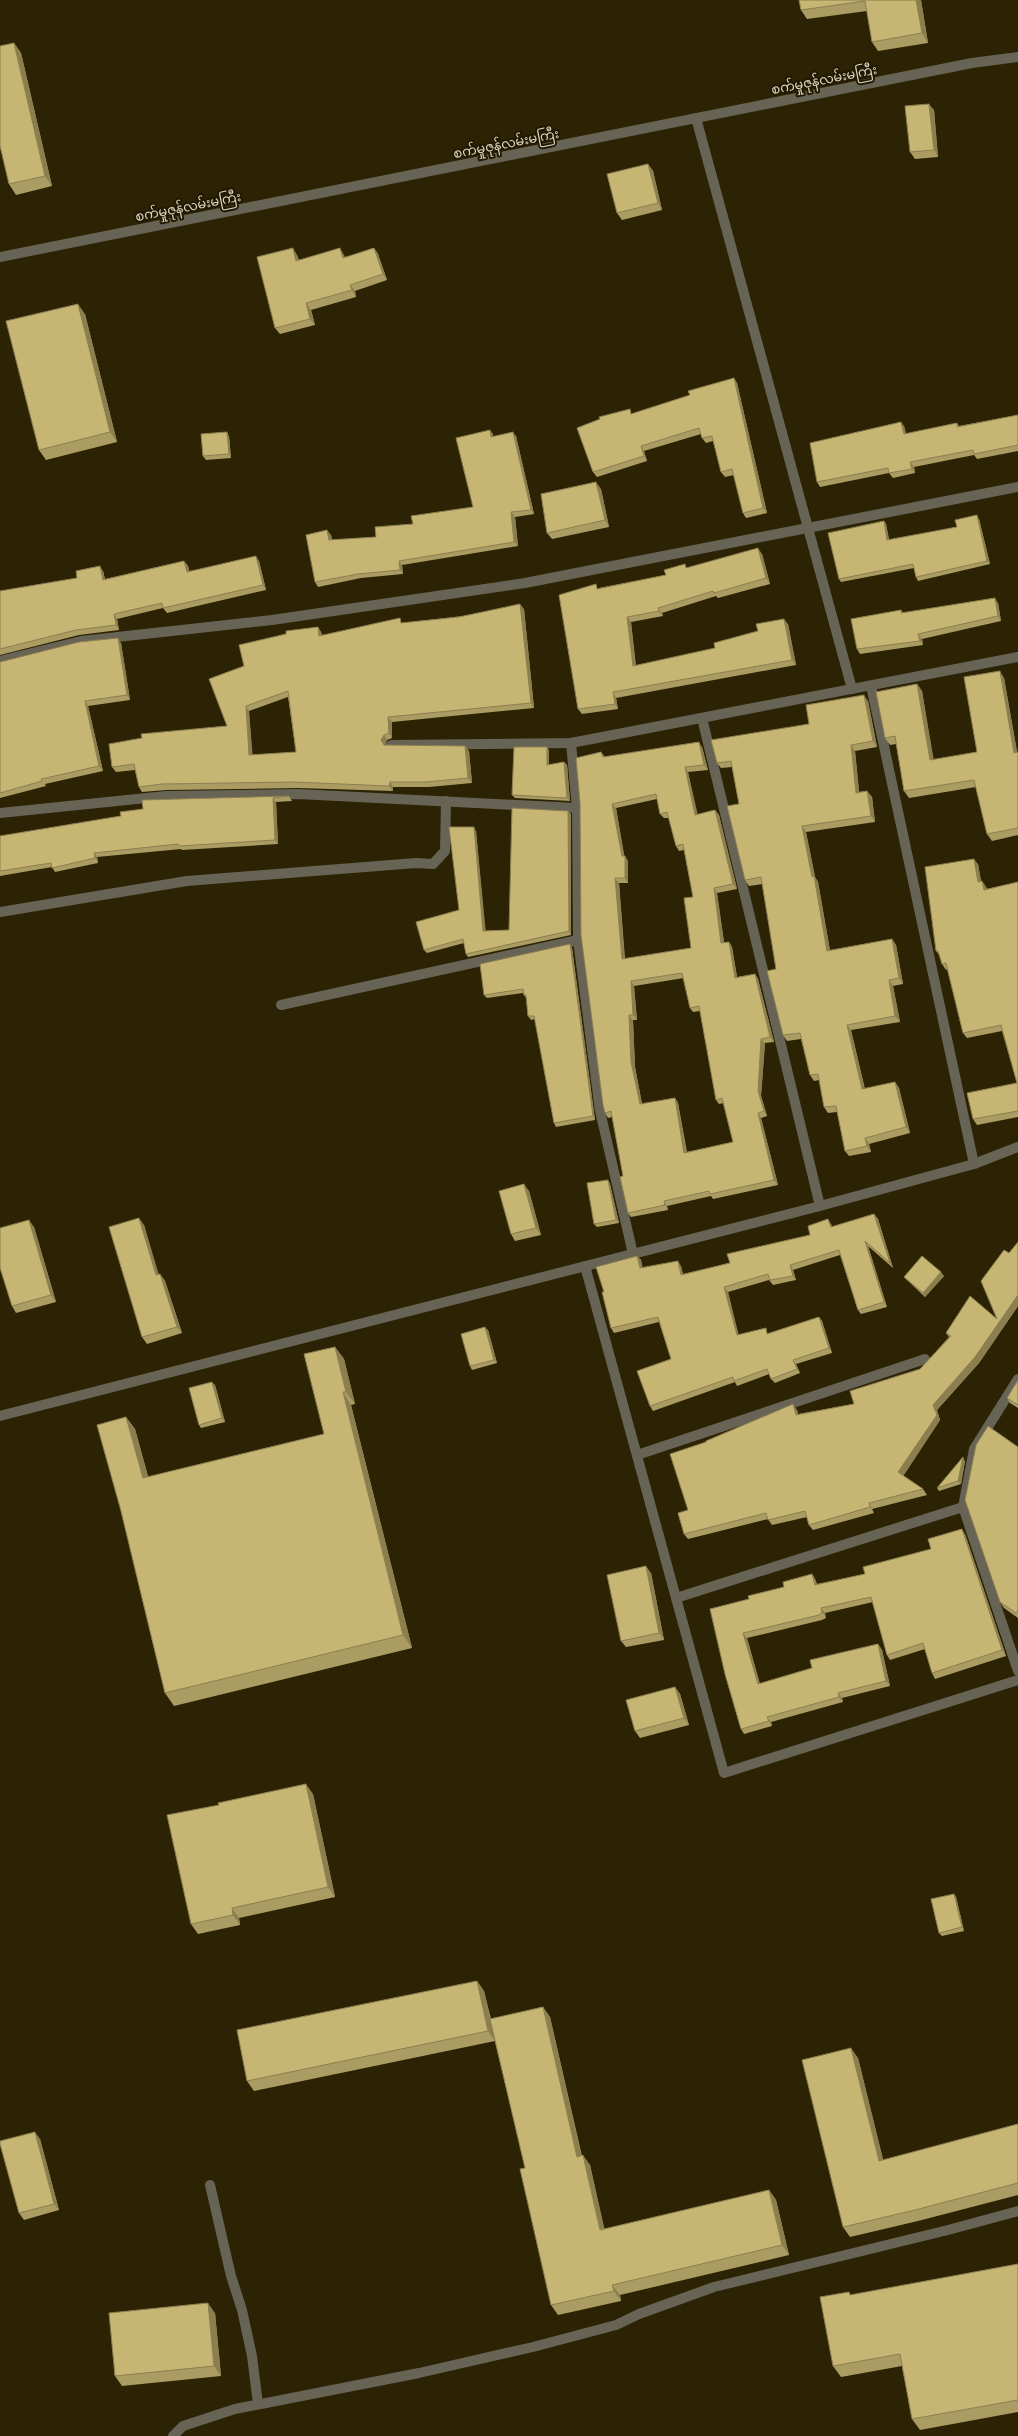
<svg xmlns="http://www.w3.org/2000/svg" width="1018" height="2436" font-family="Raleway,'Noto Sans Myanmar',sans-serif">
<style>
.lines{fill:none;stroke-linecap:round;stroke-linejoin:round}
.minor{stroke:#676355;stroke-width:10}
.wall{fill:#ab9c63;fill-rule:evenodd}
.shaded-wall{fill:#8b7f50}
.building{fill:#c7b573;stroke:#8b7f50;fill-rule:evenodd}
.labels{text-anchor:middle;stroke-width:4;stroke-linejoin:round;paint-order:stroke}
.street-label{font-size:13px;fill:#dcd7c5;stroke:#221900}
</style>
<rect width="100%" height="100%" fill="#2b2303"/>
<g class="lines">
<!-- minor -->
<g class="minor">
<path d="M 696,118 L 852,689"/>
<path d="M 0,257 L 972,63 L 1018,57"/>
<path d="M 0,661 L 81,641 L 272,620 L 525,583 L 1018,487"/>
<path d="M 871,686 L 974,1164"/>
<path d="M 702,718 L 820,1206"/>
<path d="M 571,743 L 577,808 L 578,940 L 600,1111 L 633,1254"/>
<path d="M 391,745 L 571,743 L 1018,657"/>
<path d="M 0,813 L 166,796 L 298,794 L 577,808"/>
<path d="M 0,912 L 187,881 L 416,863 L 433,864 L 445,851 L 446,801"/>
<path d="M 281,1005 L 578,940"/>
<path d="M 585,1266 L 724,1773 L 1018,1680"/>
<path d="M 1018,1379 L 974,1449 L 963,1507 L 1018,1671"/>
<path d="M 0,1416 L 820,1206 L 974,1164 L 1018,1147"/>
<path d="M 637,1455 L 925,1359"/>
<path d="M 676,1598 L 963,1507"/>
<path d="M 210,2185 L 231,2276 L 242,2310 L 252,2356 L 258,2404"/>
<path d="M 173,2436 L 183,2426 L 235,2409 L 419,2373 L 533,2347 L 616,2325 L 639,2314 L 714,2287 L 948,2230 L 1018,2211"/>
</g>
</g>
<!-- wall -->
<g class="wall">
<path d="M 799,0 L 921,0 L 928,43 L 878,51 L 872,42 L 867,11 L 807,19 L 801,10 Z"/>
<path d="M 14,43 L 21,53 L 52,186 L 16,195 L 9,184 Z"/>
<path d="M 934,110 L 938,157 L 915,159 L 910,152 Z"/>
<path d="M 648,164 L 653,171 L 662,210 L 622,220 L 617,213 Z"/>
<path d="M 374,248 L 378,254 L 387,280 L 355,291 L 356,297 L 311,310 L 315,325 L 280,334 L 275,328 L 297,255 L 299,260 L 344,255 L 345,258 Z"/>
<path d="M 85,314 L 117,442 L 46,460 L 39,450 Z"/>
<path d="M 734,378 L 737,383 L 767,513 L 746,518 L 743,513 L 734,475 L 725,477 L 721,472 L 713,441 L 706,443 L 702,438 L 701,434 L 644,451 L 647,461 L 597,477 L 593,472 L 633,414 L 690,395 Z"/>
<path d="M 1018,415 L 1018,451 L 977,459 L 974,455 L 914,467 L 915,473 L 893,478 L 889,473 L 820,487 L 817,482 L 904,426 L 906,434 L 957,423 L 959,426 Z"/>
<path d="M 493,434 L 493,436 L 516,436 L 534,514 L 515,517 L 518,546 L 402,565 L 403,574 L 361,578 L 318,587 L 315,582 L 331,535 L 332,540 L 376,537 L 413,524 L 473,507 Z"/>
<path d="M 229,436 L 231,458 L 206,460 L 203,456 Z"/>
<path d="M 601,489 L 609,527 L 552,539 L 547,533 Z"/>
<path d="M 979,519 L 990,564 L 918,581 L 916,577 L 914,568 L 841,582 L 839,579 L 884,521 L 886,524 L 889,540 L 957,527 Z"/>
<path d="M 762,554 L 770,584 L 718,598 L 716,596 L 662,613 L 663,616 L 631,622 L 636,666 L 715,648 L 788,624 L 796,665 L 616,698 L 618,709 L 582,714 L 578,709 L 599,588 L 666,575 L 688,568 Z"/>
<path d="M 184,561 L 188,566 L 189,571 L 259,561 L 266,590 L 167,613 L 163,608 L 117,619 L 119,630 L 79,635 L 0,655 L 0,591 L 77,578 L 103,571 L 105,579 Z"/>
<path d="M 998,603 L 1001,621 L 922,639 L 923,645 L 860,654 L 857,649 L 901,610 L 903,613 Z"/>
<path d="M 524,609 L 534,708 L 392,722 L 392,738 L 387,740 L 385,745 L 469,751 L 472,783 L 429,787 L 393,787 L 393,791 L 298,788 L 166,790 L 142,792 L 139,787 L 135,770 L 116,772 L 112,767 L 227,726 L 244,666 L 318,627 L 321,632 L 322,635 L 403,623 ZM 288,697 L 296,752 L 252,755 L 249,711 Z"/>
<path d="M 121,643 L 130,700 L 88,706 L 103,771 L 45,784 L 46,786 L 0,798 L 0,662 Z"/>
<path d="M 1004,678 L 1017,752 L 1018,752 L 1018,835 L 992,841 L 987,834 L 976,787 L 909,798 L 904,791 L 896,744 L 890,745 L 885,738 L 917,684 L 922,691 L 933,760 L 977,752 Z"/>
<path d="M 868,701 L 877,747 L 855,751 L 859,792 L 867,791 L 872,797 L 875,822 L 806,832 L 815,877 L 818,882 L 830,950 L 892,939 L 896,945 L 903,984 L 893,986 L 900,1022 L 851,1030 L 865,1089 L 895,1082 L 899,1088 L 910,1133 L 869,1144 L 871,1152 L 849,1156 L 845,1151 L 837,1112 L 828,1113 L 824,1107 L 819,1080 L 814,1081 L 810,1075 L 801,1039 L 787,1041 L 783,1035 L 776,969 L 763,884 L 749,886 L 745,880 L 739,804 L 732,767 L 721,768 L 717,763 L 809,724 Z"/>
<path d="M 547,747 L 549,751 L 549,765 L 564,762 L 567,765 L 570,801 L 515,798 L 512,795 Z"/>
<path d="M 702,747 L 708,770 L 688,772 L 697,815 L 715,810 L 719,815 L 737,889 L 717,893 L 724,943 L 729,942 L 732,947 L 737,977 L 755,974 L 758,979 L 774,1042 L 765,1043 L 761,1096 L 767,1116 L 761,1118 L 778,1185 L 713,1199 L 711,1196 L 667,1206 L 668,1210 L 631,1217 L 628,1213 L 623,1176 L 612,1117 L 608,1118 L 605,1113 L 601,752 L 605,757 ZM 657,799 L 660,814 L 664,818 L 669,818 L 676,846 L 679,851 L 684,850 L 693,897 L 691,948 L 625,959 L 619,883 L 628,883 L 628,861 L 624,856 L 616,808 ZM 684,978 L 690,1008 L 693,1012 L 700,1011 L 716,1100 L 719,1104 L 724,1103 L 733,1142 L 687,1152 L 678,1103 L 675,1098 L 642,1104 L 635,1067 L 633,1020 L 637,1020 L 634,986 Z"/>
<path d="M 289,796 L 292,801 L 276,802 L 278,844 L 182,850 L 181,849 L 97,857 L 98,863 L 55,872 L 52,867 L 0,876 L 0,836 L 121,816 L 120,812 Z"/>
<path d="M 571,814 L 571,935 L 468,957 L 466,954 L 464,943 L 427,953 L 424,950 L 459,910 L 476,831 L 485,931 L 509,930 Z"/>
<path d="M 978,864 L 981,881 L 982,881 L 986,887 L 987,889 L 1018,882 L 1018,1117 L 977,1125 L 973,1119 L 1017,1083 L 1002,1031 L 967,1038 L 963,1033 L 947,969 L 946,970 L 942,964 L 940,956 L 936,951 Z"/>
<path d="M 570,944 L 572,948 L 595,1120 L 556,1127 L 554,1123 L 535,1019 L 531,1020 L 528,1016 L 526,998 L 524,995 L 523,993 L 487,998 L 484,995 Z"/>
<path d="M 608,1180 L 610,1184 L 619,1223 L 597,1227 L 594,1224 Z"/>
<path d="M 529,1191 L 541,1235 L 515,1241 L 511,1234 Z"/>
<path d="M 874,1214 L 878,1219 L 893,1268 L 868,1246 L 887,1307 L 861,1314 L 858,1310 L 840,1255 L 793,1270 L 796,1280 L 773,1285 L 769,1280 L 728,1292 L 738,1335 L 769,1333 L 819,1317 L 822,1321 L 832,1353 L 796,1364 L 800,1373 L 775,1383 L 771,1379 L 769,1374 L 737,1386 L 735,1382 L 653,1411 L 650,1406 L 671,1359 L 659,1322 L 614,1333 L 611,1328 L 604,1292 L 637,1256 L 641,1260 L 642,1268 L 681,1266 L 683,1274 L 730,1263 L 810,1235 L 831,1224 L 832,1227 Z"/>
<path d="M 144,1225 L 158,1274 L 160,1274 L 165,1281 L 182,1333 L 147,1344 L 142,1337 Z"/>
<path d="M 34,1227 L 56,1302 L 16,1313 L 12,1306 Z"/>
<path d="M 944,1276 L 925,1297 L 907,1280 L 904,1277 Z"/>
<path d="M 1018,1306 L 979,1363 L 937,1410 L 940,1420 L 903,1476 L 923,1489 L 927,1495 L 872,1509 L 874,1513 L 813,1530 L 809,1525 L 807,1517 L 772,1525 L 768,1519 L 688,1539 L 684,1534 L 688,1510 L 706,1442 L 797,1410 L 798,1414 L 854,1404 L 920,1369 L 949,1337 L 946,1333 L 997,1319 Z"/>
<path d="M 488,1330 L 497,1363 L 472,1370 L 470,1366 Z"/>
<path d="M 335,1347 L 344,1359 L 355,1404 L 351,1405 L 412,1648 L 174,1706 L 165,1693 L 121,1511 L 126,1417 L 135,1429 L 148,1477 L 324,1434 Z"/>
<path d="M 1018,1380 L 1018,1408 L 1010,1403 L 1007,1398 Z"/>
<path d="M 215,1385 L 225,1422 L 201,1428 L 199,1425 Z"/>
<path d="M 1018,1447 L 1018,1618 L 1004,1608 L 1000,1602 Z"/>
<path d="M 965,1461 L 961,1484 L 939,1491 L 937,1488 Z"/>
<path d="M 965,1534 L 1006,1656 L 935,1679 L 932,1673 L 925,1649 L 890,1660 L 887,1655 L 873,1602 L 825,1613 L 826,1618 L 822,1620 L 747,1638 L 760,1684 L 812,1668 L 878,1644 L 882,1650 L 890,1686 L 842,1698 L 843,1702 L 771,1722 L 772,1726 L 744,1734 L 741,1729 L 725,1674 L 749,1599 L 784,1587 L 812,1574 L 815,1579 L 817,1584 L 865,1574 L 931,1549 Z"/>
<path d="M 651,1573 L 664,1640 L 626,1647 L 621,1641 Z"/>
<path d="M 675,1687 L 680,1694 L 689,1725 L 640,1738 L 635,1731 Z"/>
<path d="M 313,1794 L 335,1897 L 239,1918 L 240,1925 L 198,1934 L 191,1924 Z"/>
<path d="M 954,1894 L 956,1897 L 964,1931 L 942,1936 L 939,1933 Z"/>
<path d="M 477,1981 L 484,1991 L 491,2019 L 543,2007 L 550,2017 L 582,2156 L 590,2165 L 604,2229 L 769,2190 L 776,2200 L 789,2255 L 620,2295 L 621,2301 L 558,2315 L 551,2305 L 525,2168 L 495,2041 L 254,2091 L 247,2081 Z"/>
<path d="M 858,2058 L 883,2160 L 1018,2124 L 1018,2195 L 918,2221 L 850,2237 L 843,2227 Z"/>
<path d="M 40,2139 L 59,2210 L 24,2220 L 19,2213 Z"/>
<path d="M 1018,2264 L 1018,2412 L 920,2430 L 912,2419 L 902,2366 L 841,2377 L 833,2366 L 851,2295 Z"/>
<path d="M 215,2313 L 221,2376 L 122,2386 L 115,2376 Z"/>
</g>
<!-- shaded-wall -->
<g class="shaded-wall">
<path d="M 916,0 L 921,0 L 928,43 L 922,33 Z"/>
<path d="M 14,43 L 21,53 L 52,186 L 45,176 Z"/>
<path d="M 929,104 L 934,110 L 938,157 L 934,150 Z"/>
<path d="M 648,164 L 653,171 L 662,210 L 658,203 Z"/>
<path d="M 293,248 L 297,255 L 300,267 L 296,261 Z"/>
<path d="M 340,248 L 344,255 L 347,265 L 343,258 Z"/>
<path d="M 374,248 L 378,254 L 387,280 L 383,274 Z"/>
<path d="M 350,285 L 355,291 L 356,297 L 352,290 Z"/>
<path d="M 306,303 L 311,310 L 315,325 L 310,319 Z"/>
<path d="M 78,304 L 85,314 L 117,442 L 110,432 Z"/>
<path d="M 734,378 L 737,383 L 767,513 L 763,508 Z"/>
<path d="M 901,422 L 904,426 L 907,439 L 904,434 Z"/>
<path d="M 490,430 L 493,434 L 494,441 L 491,437 Z"/>
<path d="M 227,432 L 229,436 L 231,458 L 229,454 Z"/>
<path d="M 513,432 L 516,436 L 534,514 L 531,510 Z"/>
<path d="M 641,446 L 644,451 L 647,461 L 644,456 Z"/>
<path d="M 910,462 L 914,467 L 915,473 L 912,469 Z"/>
<path d="M 596,482 L 601,489 L 609,527 L 605,520 Z"/>
<path d="M 511,512 L 515,517 L 518,546 L 514,542 Z"/>
<path d="M 977,515 L 979,519 L 990,564 L 987,561 Z"/>
<path d="M 884,521 L 886,524 L 890,544 L 887,540 Z"/>
<path d="M 327,530 L 331,535 L 333,545 L 329,540 Z"/>
<path d="M 758,548 L 762,554 L 770,584 L 766,578 Z"/>
<path d="M 256,556 L 259,561 L 266,590 L 263,585 Z"/>
<path d="M 184,561 L 188,566 L 191,577 L 187,572 Z"/>
<path d="M 399,561 L 402,565 L 403,574 L 400,570 Z"/>
<path d="M 100,566 L 103,571 L 106,585 L 103,580 Z"/>
<path d="M 995,598 L 998,603 L 1001,621 L 998,616 Z"/>
<path d="M 520,604 L 524,609 L 534,708 L 531,703 Z"/>
<path d="M 658,608 L 662,613 L 663,616 L 659,611 Z"/>
<path d="M 114,614 L 117,619 L 119,630 L 116,625 Z"/>
<path d="M 627,617 L 631,622 L 636,672 L 633,666 Z"/>
<path d="M 784,619 L 788,624 L 796,665 L 792,660 Z"/>
<path d="M 318,627 L 321,632 L 323,641 L 319,636 Z"/>
<path d="M 918,634 L 922,639 L 923,645 L 920,641 Z"/>
<path d="M 118,638 L 121,643 L 130,700 L 127,695 Z"/>
<path d="M 1000,671 L 1004,678 L 1018,757 L 1014,753 Z"/>
<path d="M 917,684 L 922,691 L 935,767 L 930,760 Z"/>
<path d="M 613,692 L 616,698 L 618,709 L 615,704 Z"/>
<path d="M 864,695 L 868,701 L 877,747 L 873,741 Z"/>
<path d="M 85,701 L 88,706 L 103,771 L 99,766 Z"/>
<path d="M 246,706 L 249,711 L 253,760 L 249,755 Z"/>
<path d="M 388,717 L 392,722 L 392,738 L 389,733 Z"/>
<path d="M 384,735 L 387,740 L 385,745 L 388,750 L 381,740 Z"/>
<path d="M 699,742 L 702,747 L 708,770 L 704,765 Z"/>
<path d="M 851,745 L 855,751 L 860,799 L 856,793 Z"/>
<path d="M 465,746 L 469,751 L 472,783 L 468,778 Z"/>
<path d="M 547,747 L 549,751 L 549,769 L 547,765 Z"/>
<path d="M 564,762 L 567,765 L 570,801 L 567,798 Z"/>
<path d="M 685,767 L 688,772 L 699,820 L 695,815 Z"/>
<path d="M 390,782 L 393,787 L 393,791 L 389,786 Z"/>
<path d="M 867,791 L 872,797 L 875,822 L 871,816 Z"/>
<path d="M 273,798 L 276,802 L 278,844 L 275,840 Z"/>
<path d="M 612,804 L 616,808 L 625,859 L 625,856 L 628,861 L 628,883 L 625,878 L 622,856 Z"/>
<path d="M 715,810 L 719,815 L 737,889 L 733,884 Z"/>
<path d="M 568,811 L 571,814 L 571,935 L 569,931 Z"/>
<path d="M 802,826 L 806,832 L 815,877 L 818,882 L 831,957 L 827,951 L 812,877 Z"/>
<path d="M 474,827 L 476,831 L 486,934 L 483,931 Z"/>
<path d="M 94,853 L 97,857 L 98,863 L 95,858 Z"/>
<path d="M 974,859 L 978,864 L 982,887 L 978,882 Z"/>
<path d="M 615,878 L 619,883 L 625,964 L 622,959 Z"/>
<path d="M 982,881 L 986,887 L 988,895 L 984,890 Z"/>
<path d="M 714,888 L 717,893 L 725,948 L 721,943 Z"/>
<path d="M 892,939 L 896,945 L 903,984 L 899,978 Z"/>
<path d="M 729,942 L 732,947 L 738,983 L 735,978 Z"/>
<path d="M 570,944 L 572,948 L 595,1120 L 593,1116 Z"/>
<path d="M 755,974 L 758,979 L 774,1042 L 770,1037 Z"/>
<path d="M 889,980 L 893,986 L 900,1022 L 895,1016 Z"/>
<path d="M 631,981 L 634,986 L 637,1020 L 633,1015 Z"/>
<path d="M 629,1015 L 633,1020 L 635,1067 L 643,1109 L 640,1104 L 631,1062 Z"/>
<path d="M 847,1025 L 851,1030 L 866,1095 L 862,1089 Z"/>
<path d="M 761,1039 L 765,1043 L 761,1096 L 767,1116 L 764,1111 L 758,1091 Z"/>
<path d="M 895,1082 L 899,1088 L 910,1133 L 906,1127 Z"/>
<path d="M 675,1098 L 678,1103 L 687,1158 L 684,1153 Z"/>
<path d="M 758,1113 L 761,1118 L 778,1185 L 774,1180 Z"/>
<path d="M 865,1138 L 869,1144 L 871,1152 L 867,1146 Z"/>
<path d="M 608,1180 L 610,1184 L 619,1223 L 616,1220 Z"/>
<path d="M 524,1184 L 529,1191 L 541,1235 L 536,1228 Z"/>
<path d="M 664,1201 L 667,1206 L 668,1210 L 665,1205 Z"/>
<path d="M 874,1214 L 878,1219 L 893,1268 L 890,1263 Z"/>
<path d="M 139,1218 L 144,1225 L 161,1282 L 156,1275 Z"/>
<path d="M 828,1219 L 831,1224 L 834,1232 L 831,1227 Z"/>
<path d="M 29,1220 L 34,1227 L 56,1302 L 51,1295 Z"/>
<path d="M 865,1241 L 868,1246 L 887,1307 L 884,1302 Z"/>
<path d="M 637,1256 L 641,1260 L 644,1273 L 640,1268 Z"/>
<path d="M 678,1261 L 681,1266 L 684,1279 L 681,1275 Z"/>
<path d="M 790,1265 L 793,1270 L 796,1280 L 793,1276 Z"/>
<path d="M 941,1272 L 944,1276 L 925,1297 L 923,1293 Z"/>
<path d="M 160,1274 L 165,1281 L 182,1333 L 177,1327 Z"/>
<path d="M 724,1287 L 728,1292 L 740,1340 L 737,1335 Z"/>
<path d="M 1018,1295 L 1018,1306 L 979,1363 L 937,1410 L 940,1420 L 902,1478 L 898,1472 L 933,1405 Z"/>
<path d="M 819,1317 L 822,1321 L 832,1353 L 829,1348 Z"/>
<path d="M 485,1327 L 488,1330 L 497,1363 L 494,1360 Z"/>
<path d="M 335,1347 L 344,1359 L 355,1404 L 346,1392 Z"/>
<path d="M 793,1360 L 796,1364 L 800,1373 L 797,1369 Z"/>
<path d="M 212,1382 L 215,1385 L 225,1422 L 222,1418 Z"/>
<path d="M 343,1392 L 351,1405 L 412,1648 L 403,1635 Z"/>
<path d="M 793,1404 L 797,1410 L 800,1420 L 796,1415 Z"/>
<path d="M 126,1417 L 135,1429 L 152,1490 L 143,1478 Z"/>
<path d="M 963,1457 L 965,1461 L 961,1484 L 958,1481 Z"/>
<path d="M 869,1503 L 874,1513 L 870,1507 Z"/>
<path d="M 962,1529 L 965,1534 L 1006,1656 L 1002,1650 Z"/>
<path d="M 646,1566 L 651,1573 L 664,1640 L 659,1633 Z"/>
<path d="M 812,1574 L 815,1579 L 818,1590 L 815,1585 Z"/>
<path d="M 821,1608 L 825,1613 L 826,1618 L 822,1612 Z"/>
<path d="M 743,1633 L 747,1638 L 761,1689 L 758,1684 Z"/>
<path d="M 878,1644 L 882,1650 L 890,1686 L 886,1681 Z"/>
<path d="M 675,1687 L 680,1694 L 689,1725 L 684,1718 Z"/>
<path d="M 838,1693 L 842,1698 L 843,1702 L 839,1697 Z"/>
<path d="M 767,1717 L 771,1722 L 772,1726 L 769,1721 Z"/>
<path d="M 306,1784 L 313,1794 L 335,1897 L 328,1887 Z"/>
<path d="M 954,1894 L 956,1897 L 964,1931 L 962,1927 Z"/>
<path d="M 232,1908 L 239,1918 L 240,1925 L 233,1915 Z"/>
<path d="M 477,1981 L 484,1991 L 495,2041 L 488,2031 Z"/>
<path d="M 543,2007 L 550,2017 L 584,2167 L 577,2157 Z"/>
<path d="M 851,2048 L 858,2058 L 886,2171 L 879,2161 Z"/>
<path d="M 35,2132 L 40,2139 L 59,2210 L 54,2204 Z"/>
<path d="M 583,2155 L 590,2165 L 607,2240 L 600,2230 Z"/>
<path d="M 769,2190 L 776,2200 L 789,2255 L 782,2245 Z"/>
<path d="M 612,2285 L 620,2295 L 621,2301 L 614,2291 Z"/>
<path d="M 208,2303 L 215,2313 L 221,2376 L 214,2366 Z"/>
</g>
<!-- building -->
<g class="building">
<path d="M 799,0 L 916,0 L 922,33 L 872,42 L 865,1 L 801,10 Z"/>
<path d="M 14,43 L 45,176 L 9,184 L 0,146 L 0,46 Z"/>
<path d="M 929,104 L 934,150 L 910,152 L 905,106 Z"/>
<path d="M 648,164 L 658,203 L 617,213 L 607,174 Z"/>
<path d="M 293,248 L 296,261 L 340,248 L 343,258 L 374,248 L 383,274 L 350,285 L 352,290 L 306,303 L 310,319 L 275,328 L 257,257 Z"/>
<path d="M 78,304 L 110,432 L 39,450 L 6,321 Z"/>
<path d="M 734,378 L 763,508 L 743,513 L 732,469 L 721,472 L 712,436 L 702,438 L 699,428 L 641,446 L 644,456 L 593,472 L 577,428 L 600,419 L 599,417 L 630,409 L 631,414 L 690,395 L 688,391 Z"/>
<path d="M 1018,415 L 1018,445 L 974,454 L 973,450 L 910,462 L 912,469 L 889,473 L 888,468 L 817,482 L 810,443 L 901,422 L 904,434 L 957,423 L 957,427 Z"/>
<path d="M 490,430 L 491,437 L 513,432 L 531,510 L 511,512 L 514,542 L 399,561 L 400,570 L 358,574 L 315,582 L 306,535 L 327,530 L 329,540 L 376,537 L 375,527 L 413,524 L 411,516 L 473,507 L 456,438 Z"/>
<path d="M 227,432 L 229,454 L 203,456 L 201,434 Z"/>
<path d="M 596,482 L 605,520 L 547,533 L 541,494 Z"/>
<path d="M 977,515 L 987,561 L 916,577 L 913,564 L 839,579 L 828,533 L 884,521 L 887,540 L 957,527 L 955,520 Z"/>
<path d="M 758,548 L 766,578 L 714,593 L 713,591 L 658,608 L 659,611 L 627,617 L 633,666 L 715,648 L 714,643 L 758,631 L 756,624 L 784,619 L 792,660 L 613,692 L 615,704 L 578,709 L 559,595 L 596,584 L 597,589 L 666,575 L 664,570 L 685,564 L 686,568 Z"/>
<path d="M 256,556 L 263,585 L 163,608 L 162,603 L 114,614 L 116,625 L 76,630 L 0,649 L 0,591 L 77,578 L 76,571 L 100,566 L 103,580 L 184,561 L 187,572 Z"/>
<path d="M 995,598 L 998,616 L 918,634 L 920,641 L 857,649 L 851,619 L 901,610 L 901,613 Z"/>
<path d="M 520,604 L 531,703 L 388,717 L 389,733 L 384,735 L 381,740 L 384,745 L 465,746 L 468,778 L 426,782 L 390,782 L 389,786 L 294,782 L 162,784 L 139,787 L 134,764 L 112,767 L 109,744 L 142,738 L 141,734 L 227,726 L 209,679 L 244,666 L 239,645 L 286,634 L 286,631 L 318,627 L 319,636 L 400,618 L 401,623 L 459,617 ZM 288,691 L 296,752 L 249,755 L 246,706 Z"/>
<path d="M 118,638 L 127,695 L 85,701 L 99,766 L 41,779 L 42,781 L 0,793 L 0,662 L 79,642 Z"/>
<path d="M 1000,671 L 1014,753 L 1018,752 L 1018,828 L 987,834 L 974,780 L 904,791 L 895,736 L 885,738 L 876,692 L 917,684 L 930,760 L 977,752 L 964,677 Z"/>
<path d="M 864,695 L 873,741 L 851,745 L 856,793 L 867,791 L 871,816 L 802,826 L 812,877 L 814,876 L 827,951 L 892,939 L 899,978 L 889,980 L 895,1016 L 847,1025 L 862,1089 L 895,1082 L 906,1127 L 865,1138 L 867,1146 L 845,1151 L 836,1106 L 824,1107 L 818,1074 L 810,1075 L 800,1033 L 783,1035 L 767,971 L 776,969 L 761,877 L 745,880 L 727,806 L 739,804 L 731,761 L 717,763 L 711,740 L 809,724 L 806,705 Z"/>
<path d="M 699,742 L 704,765 L 685,767 L 695,815 L 715,810 L 733,884 L 714,888 L 721,943 L 729,942 L 735,978 L 755,974 L 770,1037 L 761,1039 L 758,1091 L 764,1111 L 758,1113 L 774,1180 L 710,1194 L 709,1191 L 664,1201 L 665,1205 L 628,1213 L 620,1177 L 623,1176 L 611,1111 L 605,1113 L 603,1105 L 581,935 L 580,803 L 576,758 L 601,752 L 603,757 ZM 656,794 L 660,814 L 667,812 L 676,846 L 683,844 L 693,897 L 684,898 L 691,948 L 622,959 L 615,878 L 625,878 L 625,856 L 622,856 L 612,804 ZM 682,973 L 690,1008 L 699,1006 L 716,1100 L 722,1098 L 733,1142 L 684,1153 L 675,1098 L 640,1104 L 631,1062 L 629,1015 L 633,1015 L 631,981 Z"/>
<path d="M 514,747 L 547,747 L 547,765 L 564,762 L 567,798 L 512,795 Z"/>
<path d="M 289,796 L 273,798 L 275,840 L 179,846 L 178,844 L 94,853 L 95,858 L 52,868 L 51,863 L 0,871 L 0,836 L 121,816 L 120,812 L 143,809 L 142,800 Z"/>
<path d="M 512,808 L 568,811 L 569,931 L 466,954 L 463,939 L 424,950 L 416,922 L 459,910 L 449,827 L 474,827 L 483,931 L 509,930 Z"/>
<path d="M 974,859 L 978,882 L 982,881 L 984,890 L 1018,882 L 1018,1111 L 973,1119 L 967,1093 L 1017,1083 L 1001,1025 L 963,1033 L 946,963 L 942,964 L 938,951 L 936,951 L 925,867 Z"/>
<path d="M 570,944 L 593,1116 L 554,1123 L 534,1016 L 528,1016 L 526,995 L 524,995 L 523,989 L 484,995 L 480,964 Z"/>
<path d="M 608,1180 L 616,1220 L 594,1224 L 587,1183 Z"/>
<path d="M 524,1184 L 536,1228 L 511,1234 L 499,1191 Z"/>
<path d="M 874,1214 L 890,1263 L 865,1241 L 884,1302 L 858,1310 L 839,1250 L 790,1265 L 793,1276 L 770,1280 L 768,1274 L 724,1287 L 737,1335 L 766,1328 L 767,1334 L 819,1317 L 829,1348 L 793,1360 L 797,1369 L 771,1379 L 767,1369 L 734,1381 L 733,1377 L 650,1406 L 637,1371 L 671,1359 L 658,1317 L 611,1328 L 602,1292 L 604,1292 L 596,1267 L 637,1256 L 640,1268 L 678,1261 L 681,1275 L 730,1263 L 727,1254 L 810,1235 L 808,1226 L 828,1219 L 831,1227 Z"/>
<path d="M 139,1218 L 156,1275 L 160,1274 L 177,1327 L 142,1337 L 109,1227 Z"/>
<path d="M 29,1220 L 51,1295 L 12,1306 L 0,1268 L 0,1228 Z"/>
<path d="M 1018,1242 L 1018,1295 L 975,1357 L 933,1405 L 937,1415 L 898,1472 L 923,1489 L 869,1503 L 870,1507 L 809,1525 L 805,1511 L 768,1520 L 766,1513 L 684,1534 L 678,1513 L 688,1510 L 670,1454 L 706,1442 L 706,1441 L 793,1404 L 796,1415 L 854,1404 L 850,1391 L 920,1369 L 951,1336 L 946,1333 L 970,1296 L 997,1319 L 981,1281 L 1004,1250 L 1009,1253 Z"/>
<path d="M 922,1256 L 941,1272 L 923,1293 L 904,1277 Z"/>
<path d="M 485,1327 L 494,1360 L 470,1366 L 461,1334 Z"/>
<path d="M 335,1347 L 346,1392 L 343,1392 L 403,1635 L 165,1693 L 121,1511 L 97,1425 L 126,1417 L 143,1478 L 324,1434 L 304,1354 Z"/>
<path d="M 1018,1380 L 1018,1405 L 1007,1398 Z"/>
<path d="M 212,1382 L 222,1418 L 199,1425 L 189,1388 Z"/>
<path d="M 988,1426 L 1018,1447 L 1018,1610 L 1016,1613 L 1000,1602 L 965,1500 L 976,1445 Z"/>
<path d="M 963,1457 L 958,1481 L 937,1488 Z"/>
<path d="M 962,1529 L 1002,1650 L 932,1673 L 923,1643 L 887,1655 L 871,1597 L 821,1608 L 822,1612 L 819,1615 L 743,1633 L 758,1684 L 812,1668 L 810,1660 L 878,1644 L 886,1681 L 838,1693 L 839,1697 L 767,1717 L 769,1721 L 741,1729 L 725,1674 L 710,1609 L 749,1599 L 748,1596 L 784,1587 L 783,1582 L 812,1574 L 815,1585 L 865,1574 L 863,1567 L 931,1549 L 928,1539 Z"/>
<path d="M 646,1566 L 659,1633 L 621,1641 L 607,1575 Z"/>
<path d="M 675,1687 L 684,1718 L 635,1731 L 626,1700 Z"/>
<path d="M 306,1784 L 328,1887 L 232,1908 L 233,1915 L 191,1924 L 167,1815 L 219,1805 L 218,1803 Z"/>
<path d="M 954,1894 L 962,1927 L 939,1933 L 931,1899 Z"/>
<path d="M 477,1981 L 488,2031 L 247,2081 L 237,2030 Z"/>
<path d="M 543,2007 L 577,2157 L 583,2155 L 600,2230 L 769,2190 L 782,2245 L 612,2285 L 614,2291 L 551,2305 L 520,2169 L 525,2168 L 490,2019 Z"/>
<path d="M 851,2048 L 879,2161 L 1018,2124 L 1018,2183 L 911,2211 L 843,2227 L 802,2060 Z"/>
<path d="M 35,2132 L 54,2204 L 19,2213 L 0,2144 L 0,2141 Z"/>
<path d="M 1018,2264 L 1018,2400 L 912,2419 L 900,2354 L 833,2366 L 820,2297 L 849,2292 L 850,2295 Z"/>
<path d="M 208,2303 L 214,2366 L 115,2376 L 109,2313 Z"/>
</g>
<g class="labels">
<!-- street labels -->
<g class="street-label">
<text transform="translate(824 79) rotate(-11)" y="5">စက်မှုဇုန်လမ်းမကြီး</text>
<text transform="translate(506 143) rotate(-11)" y="5">စက်မှုဇုန်လမ်းမကြီး</text>
<text transform="translate(188 206) rotate(-11)" y="5">စက်မှုဇုန်လမ်းမကြီး</text>
</g>
</g>
</svg>
